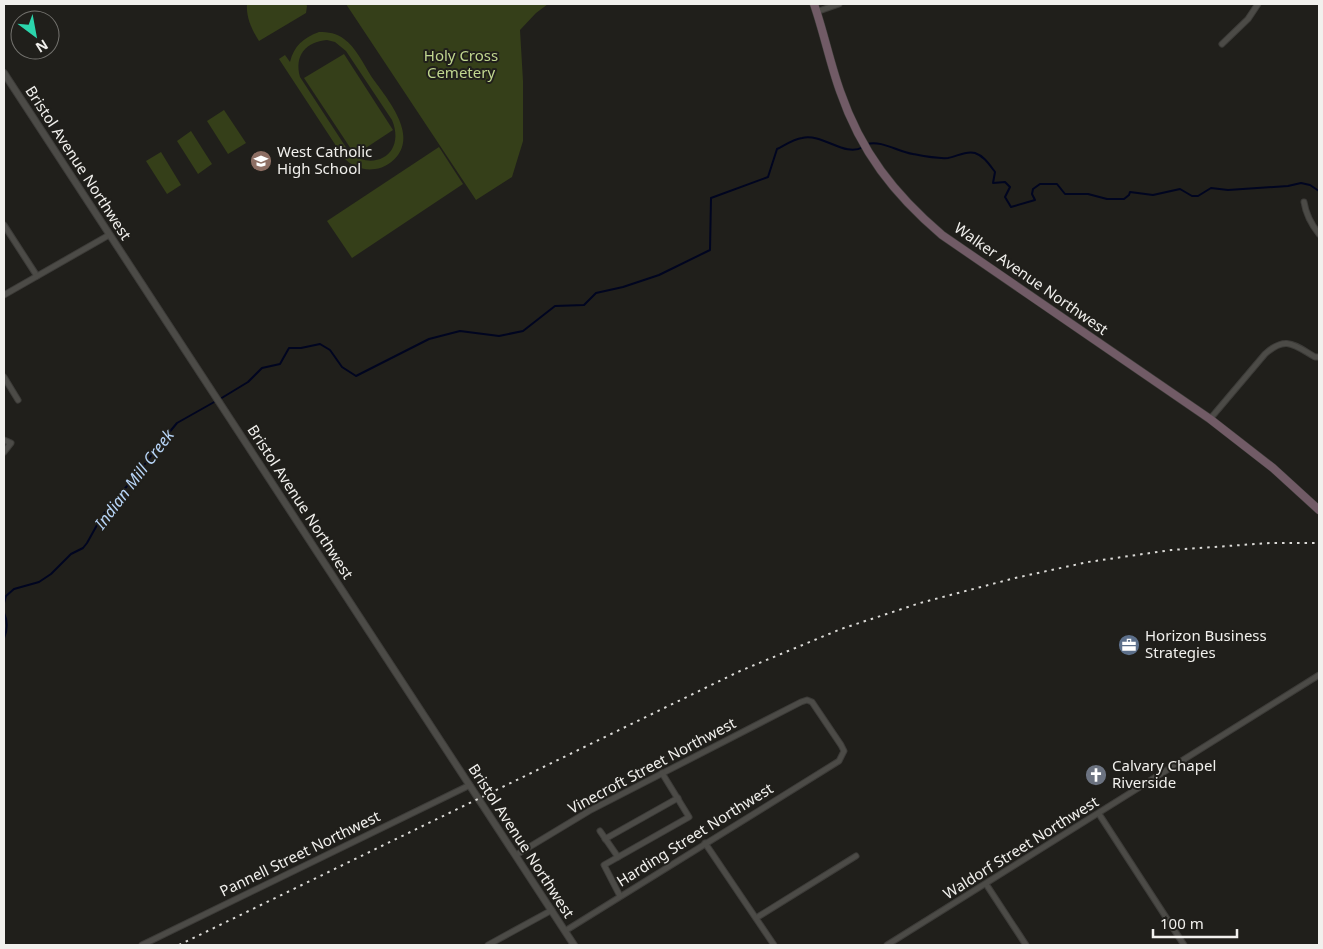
<svg xmlns="http://www.w3.org/2000/svg" width="1323" height="949" font-family="'Noto Sans',sans-serif">
<style>
.green{fill:#353f19;fill-rule:evenodd}
.lines{fill:none;stroke-linecap:round;stroke-linejoin:round}
.stream{stroke:#000520;stroke-width:2}
.minor-casing{stroke:#3d3c39;stroke-width:7}
.tertiary-casing{stroke:#3d3c39;stroke-width:8}
.secondary-casing{stroke:#3d3c39;stroke-width:9}
.minor{stroke:#4c4b47;stroke-width:5}
.tertiary{stroke:#4c4b47;stroke-width:6}
.secondary{stroke:#715b66;stroke-width:8}
.rail{stroke:#dbdad7;stroke-width:2;stroke-dasharray:2.5 5;stroke-linecap:butt}
.labels{text-anchor:middle;stroke-width:4;stroke-linejoin:round;paint-order:stroke}
.park-label{font-size:15px;fill:#c0d68f;stroke:#201f1b}
.poi-label{font-size:15px;fill:#f1f0ed;stroke:#201f1b;text-anchor:start}
.street-label{font-size:15px;fill:#f1f0ed;stroke:#201f1b}
.water-label{font-size:16px;font-style:italic;fill:#b7d4f6;stroke:#201f1b}
</style>
<rect width="100%" height="100%" fill="#201f1b"/>
<!-- green -->
<g class="green">
<path d="M 247,4 L 306,4 L 307,6 L 306,13 L 259,41 C 252,30 246,18 247,4 Z"/>
<path d="M 346,4 L 548,4 L 536,13 L 520,30 L 523,81 L 523,141 L 512,177 L 476,200 Z"/>
<path d="M 319,32 C 328,32 337,33 344,39 C 355,46 364,65 371,76 C 385,96 416,131 398,155 C 393,162 384,168 375,169 C 363,171 352,166 344,158 L 279,59 L 285,55 L 290,62 C 294,46 303,38 319,32 ZM 327,40 L 335,42 L 346,51 L 392,120 C 405,151 379,171 351,155 L 300,77 C 294,55 306,42 327,40 Z"/>
<path d="M 344,54 L 393,130 L 355,155 L 304,78 Z"/>
<path d="M 224,110 L 246,143 L 228,154 L 207,121 Z"/>
<path d="M 191,131 L 212,164 L 198,174 L 177,141 Z"/>
<path d="M 439,147 L 463,184 L 352,258 L 327,221 Z"/>
<path d="M 161,152 L 181,185 L 167,194 L 146,161 Z"/>
</g>
<g class="lines">
<!-- stream -->
<g class="stream">
<path d="M 867,144 C 882,140 898,152 913,154 C 923,156 937,159 948,158 C 956,157 966,150 975,153 C 984,156 989,164 995,172 L 993,183 L 1005,182 L 1010,187 L 1005,197 L 1011,207 L 1035,200 L 1032,194 L 1033,189 L 1040,184 L 1057,184 L 1065,194 L 1088,194 L 1107,199 L 1124,199 L 1129,195 L 1130,192 L 1153,195 L 1180,189 L 1192,196 L 1198,196 L 1211,188 L 1228,190 L 1288,186 L 1301,183 L 1310,185 L 1319,191"/>
<path d="M 220,399 L 248,382 L 262,368 L 280,364 L 289,348 L 301,348 L 320,344 L 330,350 L 342,367 L 356,376 L 429,339 L 460,331 L 499,336 L 523,331 L 555,306 L 584,305 L 596,293 L 623,287 L 659,275 L 710,250 L 711,198 L 768,177 L 777,149 C 785,145 794,139 802,138 C 823,133 845,158 863,147"/>
<path d="M 4,603 L 6,596 L 14,589 L 39,582 L 51,574 L 71,554 L 83,548 L 87,543 L 102,516 L 142,468 L 162,441 L 177,423 L 216,401"/>
<path d="M 4,613 C 8,622 8,629 4,638"/>
</g>
<!-- minor casing -->
<g class="minor-casing">
<g id="minor">
<path d="M 816,12 L 839,4"/>
<path d="M 1222,44 L 1248,19 L 1258,4"/>
<path d="M 1304,202 C 1306,215 1311,224 1319,234"/>
<path d="M 4,225 L 37,276"/>
<path d="M 4,295 L 109,235"/>
<path d="M 4,377 L 18,400"/>
<path d="M 1210,419 L 1265,354 C 1286,335 1294,345 1315,357 L 1319,357"/>
<path d="M 4,440 L 11,443 L 4,452"/>
<path d="M 1099,814 L 1184,945"/>
<path d="M 600,831 L 618,857"/>
<path d="M 605,839 L 678,798"/>
<path d="M 705,843 L 774,945"/>
<path d="M 516,855 L 589,811 L 801,702 L 807,700 L 812,702 L 841,745 L 844,751 L 839,761 L 565,931"/>
<path d="M 986,884 L 1026,945"/>
<path d="M 620,896 L 604,865 L 689,817 L 662,773"/>
<path d="M 756,918 L 856,856"/>
<path d="M 142,945 L 470,785"/>
<path d="M 488,945 L 552,910"/>
<path d="M 887,945 L 1319,675"/>
</g>
</g>
<!-- tertiary casing -->
<g class="tertiary-casing">
<path id="tertiary" d="M 4,73 L 574,945"/>
</g>
<!-- secondary casing -->
<g class="secondary-casing">
<path id="secondary" d="M 814,4 C 824,33 830,63 840,91 C 861,152 894,194 942,235 L 1210,419 L 1273,468 L 1319,510"/>
</g>
<!-- minor -->
<use href="#minor" class="minor"/>
<!-- tertiary -->
<use href="#tertiary" class="tertiary"/>
<!-- secondary -->
<use href="#secondary" class="secondary"/>
<!-- rail -->
<path class="rail" d="M 179,945 L 740,671 L 841,629 L 920,603 L 1015,578 L 1088,562 L 1171,550 L 1270,543 L 1319,543"/>
</g>
<!-- icons -->
<defs>
<g id="school-disc" transform="scale(1.125)"><circle r="9.5" fill="#8d6e63" stroke="#201f1b"/><path d="M0-5L7-2L0 1L-7-2ZM-4 1L0 2.5L4 1V4Q0 6-4 4Z" fill="#fff"/></g>
<g id="office-disc" transform="scale(1.125)"><circle r="9.5" fill="#5c6f8a" stroke="#201f1b"/><path d="M-6-3h4V-5.5h4V-3h4V5H-6ZM-1-4.5V-3h2v-1.5ZM-6 0V1H6V0Z" fill="#fff"/></g>
<g id="church-disc" transform="scale(1.125)"><circle r="9.5" fill="#6b7280" stroke="#201f1b"/><path d="M-1.2-6h2.4v3.5h3.3v2.4h-3.3V6h-2.4V-.1h-3.3v-2.4h3.3Z" fill="#fff"/></g>
</defs>
<g fill-rule="evenodd">
<use href="#school-disc" x="261" y="161"/>
<use href="#office-disc" x="1129" y="645"/>
<use href="#church-disc" x="1096" y="775"/>
</g>
<g class="labels">
<!-- park labels -->
<g class="park-label">
<text x="461" y="61">Holy Cross<tspan x="461" dy="17">Cemetery</tspan></text>
</g>
<!-- poi labels -->
<g class="poi-label">
<text x="277" y="157">West Catholic<tspan x="277" dy="17">High School</tspan></text>
<text x="1145" y="641">Horizon Business<tspan x="1145" dy="17">Strategies</tspan></text>
<text x="1112" y="771">Calvary Chapel<tspan x="1112" dy="17">Riverside</tspan></text>
</g>
<!-- street labels -->
<g class="street-label">
<text transform="translate(78 163) rotate(57)" y="5">Bristol Avenue Northwest</text>
<text transform="translate(1031 279) rotate(35)" y="5">Walker Avenue Northwest</text>
<text transform="translate(300 502) rotate(57)" y="5">Bristol Avenue Northwest</text>
<text transform="translate(652 766) rotate(-28)" y="5">Vinecroft Street Northwest</text>
<text transform="translate(695 835) rotate(-32)" y="5">Harding Street Northwest</text>
<text transform="translate(521 841) rotate(57)" y="5">Bristol Avenue Northwest</text>
<text transform="translate(1021 848) rotate(-32)" y="5">Waldorf Street Northwest</text>
<text transform="translate(300 854) rotate(-26)" y="5">Pannell Street Northwest</text>
</g>
<!-- water labels -->
<g class="water-label">
<text transform="translate(134 479) rotate(-53)" y="6">Indian Mill Creek</text>
</g>
</g>
<!-- border -->
<rect width="1323" height="949" fill="none" stroke="#f1f0ed" stroke-width="10"/>
<!-- north arrow -->
<g transform="translate(35 35) rotate(148)"><circle r="24" fill="#201f1b" stroke="#74736f"/>
<path d="M0-4L9 19L0 12L-9 19Z" fill="#2bd5ac"/>
<text y="-8" font-size="14" font-weight="bold" text-anchor="middle" fill="#f1f0ed">N</text>
</g>
<!-- scale -->
<path d="M1153 929v8h84v-8" fill="none" stroke="#f1f0ed" stroke-width="2.5"/>
<text x="1160" y="929" font-size="15" fill="#f1f0ed" stroke="#201f1b" stroke-width="4" paint-order="stroke">100 m</text>
</svg>
